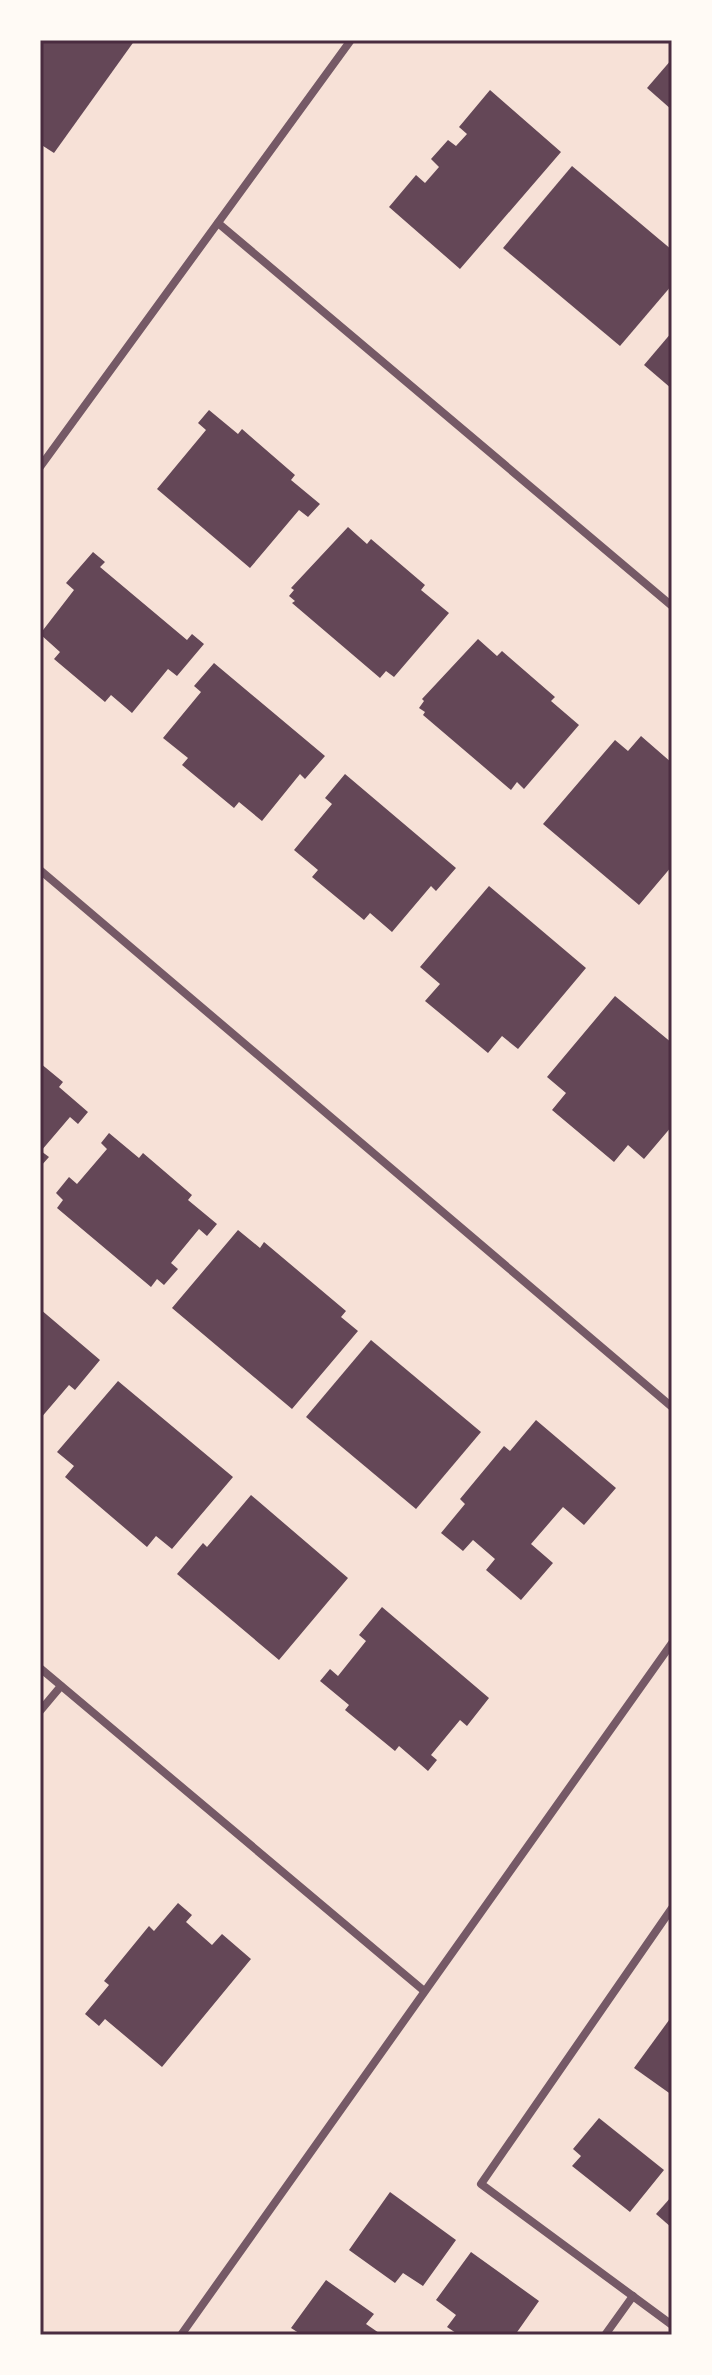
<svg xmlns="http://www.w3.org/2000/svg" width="712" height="2375" font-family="Cabin,sans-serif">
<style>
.building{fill:#644757}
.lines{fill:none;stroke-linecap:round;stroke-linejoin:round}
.minor{stroke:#755966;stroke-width:8}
.neatline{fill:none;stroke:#4a2c40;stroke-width:3}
</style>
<rect width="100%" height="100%" fill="#f7e1d7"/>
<!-- building -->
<g class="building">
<path d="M 40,40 L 135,40 L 54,153 L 40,144 Z"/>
<path d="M 672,59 L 672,110 L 647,88 Z"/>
<path d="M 490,90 L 561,152 L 460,269 L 389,207 L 416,175 L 425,183 L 439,167 L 431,159 L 448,140 L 456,146 L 467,134 L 459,127 Z"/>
<path d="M 572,166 L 672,250 L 672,285 L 620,346 L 503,248 Z"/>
<path d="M 672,332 L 672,389 L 644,365 Z"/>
<path d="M 209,410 L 238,434 L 242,429 L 295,475 L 291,480 L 320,504 L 308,517 L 299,510 L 250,568 L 157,489 L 206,430 L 198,423 Z"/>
<path d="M 348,527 L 367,544 L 371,539 L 425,585 L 421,590 L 449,613 L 394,677 L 386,671 L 380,678 L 292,603 L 295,601 L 289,596 L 294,590 L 291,588 Z"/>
<path d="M 93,552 L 105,562 L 100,567 L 187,640 L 192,634 L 204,644 L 177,676 L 168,669 L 132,713 L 111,695 L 105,702 L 54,659 L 60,652 L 40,634 L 74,590 L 66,583 Z"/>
<path d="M 478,639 L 497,656 L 502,651 L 555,697 L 551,701 L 579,725 L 524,789 L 517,782 L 511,790 L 423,715 L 425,712 L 419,708 L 424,701 L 422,699 Z"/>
<path d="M 214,663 L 325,756 L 305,779 L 300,774 L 262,821 L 239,802 L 234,808 L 182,765 L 188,758 L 163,738 L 201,692 L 194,686 Z"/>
<path d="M 641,736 L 672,763 L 672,866 L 639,905 L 543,824 L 615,740 L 628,751 Z"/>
<path d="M 345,774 L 456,868 L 436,891 L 431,886 L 392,932 L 370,913 L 364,920 L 312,877 L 318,870 L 294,850 L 332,804 L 325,798 Z"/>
<path d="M 489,886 L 586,968 L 518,1049 L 502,1036 L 488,1053 L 425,1001 L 440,984 L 420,967 Z"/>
<path d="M 615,996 L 672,1043 L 672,1126 L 644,1159 L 628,1145 L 614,1162 L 552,1110 L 566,1093 L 547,1077 Z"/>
<path d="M 40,1063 L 63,1082 L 59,1087 L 88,1112 L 78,1124 L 70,1117 L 41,1151 L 49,1157 L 40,1167 Z"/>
<path d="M 109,1133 L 139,1158 L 143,1153 L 192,1195 L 188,1200 L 217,1224 L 207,1236 L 199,1229 L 171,1263 L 178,1269 L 164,1285 L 157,1279 L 151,1287 L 57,1208 L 63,1200 L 56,1193 L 69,1177 L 77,1184 L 107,1149 L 101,1143 Z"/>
<path d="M 238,1230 L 260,1248 L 264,1242 L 346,1311 L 341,1317 L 358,1331 L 292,1409 L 172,1308 Z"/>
<path d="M 40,1309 L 100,1360 L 75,1390 L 69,1385 L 40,1419 Z"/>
<path d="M 371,1340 L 481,1432 L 416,1509 L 306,1417 Z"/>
<path d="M 118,1381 L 233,1477 L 172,1549 L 156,1536 L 147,1547 L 65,1477 L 74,1466 L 57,1452 Z"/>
<path d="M 536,1420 L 616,1488 L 584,1525 L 563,1507 L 531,1544 L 553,1563 L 521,1600 L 486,1570 L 495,1559 L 473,1540 L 463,1551 L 441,1533 L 465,1504 L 460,1499 L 504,1446 L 510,1451 Z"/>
<path d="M 251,1495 L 348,1578 L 279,1660 L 177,1574 L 203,1543 L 207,1547 Z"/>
<path d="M 382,1607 L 489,1698 L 467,1726 L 460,1720 L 431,1755 L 437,1760 L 428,1771 L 399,1746 L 395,1751 L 345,1710 L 349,1705 L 320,1681 L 330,1669 L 338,1676 L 366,1641 L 359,1635 Z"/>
<path d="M 178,1903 L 192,1915 L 186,1922 L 212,1945 L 222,1934 L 251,1959 L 162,2067 L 105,2019 L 99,2026 L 85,2014 L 109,1985 L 104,1981 L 149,1926 L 154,1931 Z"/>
<path d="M 672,2016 L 672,2095 L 634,2068 Z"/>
<path d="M 599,2118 L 664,2170 L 630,2212 L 572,2166 L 581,2156 L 573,2149 Z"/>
<path d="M 390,2192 L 456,2240 L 423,2286 L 403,2273 L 395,2283 L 349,2250 Z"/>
<path d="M 672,2196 L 672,2228 L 656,2214 Z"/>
<path d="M 471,2252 L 539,2301 L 515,2335 L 459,2335 L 447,2327 L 456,2315 L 436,2300 Z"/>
<path d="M 326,2280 L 374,2314 L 366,2324 L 382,2335 L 302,2335 L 291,2328 Z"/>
</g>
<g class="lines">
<!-- minor -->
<g class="minor">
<path d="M 218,223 L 672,606"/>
<path d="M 40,467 L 351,40"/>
<path d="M 40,870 L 672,1407"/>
<path d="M 40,1668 L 423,1990"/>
<path d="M 40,1711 L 61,1686"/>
<path d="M 672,1908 L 481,2184 L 672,2325"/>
<path d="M 181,2335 L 672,1643"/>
<path d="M 605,2335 L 633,2296"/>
</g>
</g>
<!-- border -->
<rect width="712" height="2375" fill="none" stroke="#fffaf5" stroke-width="84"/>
<rect x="42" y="42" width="628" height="2291" class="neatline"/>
</svg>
